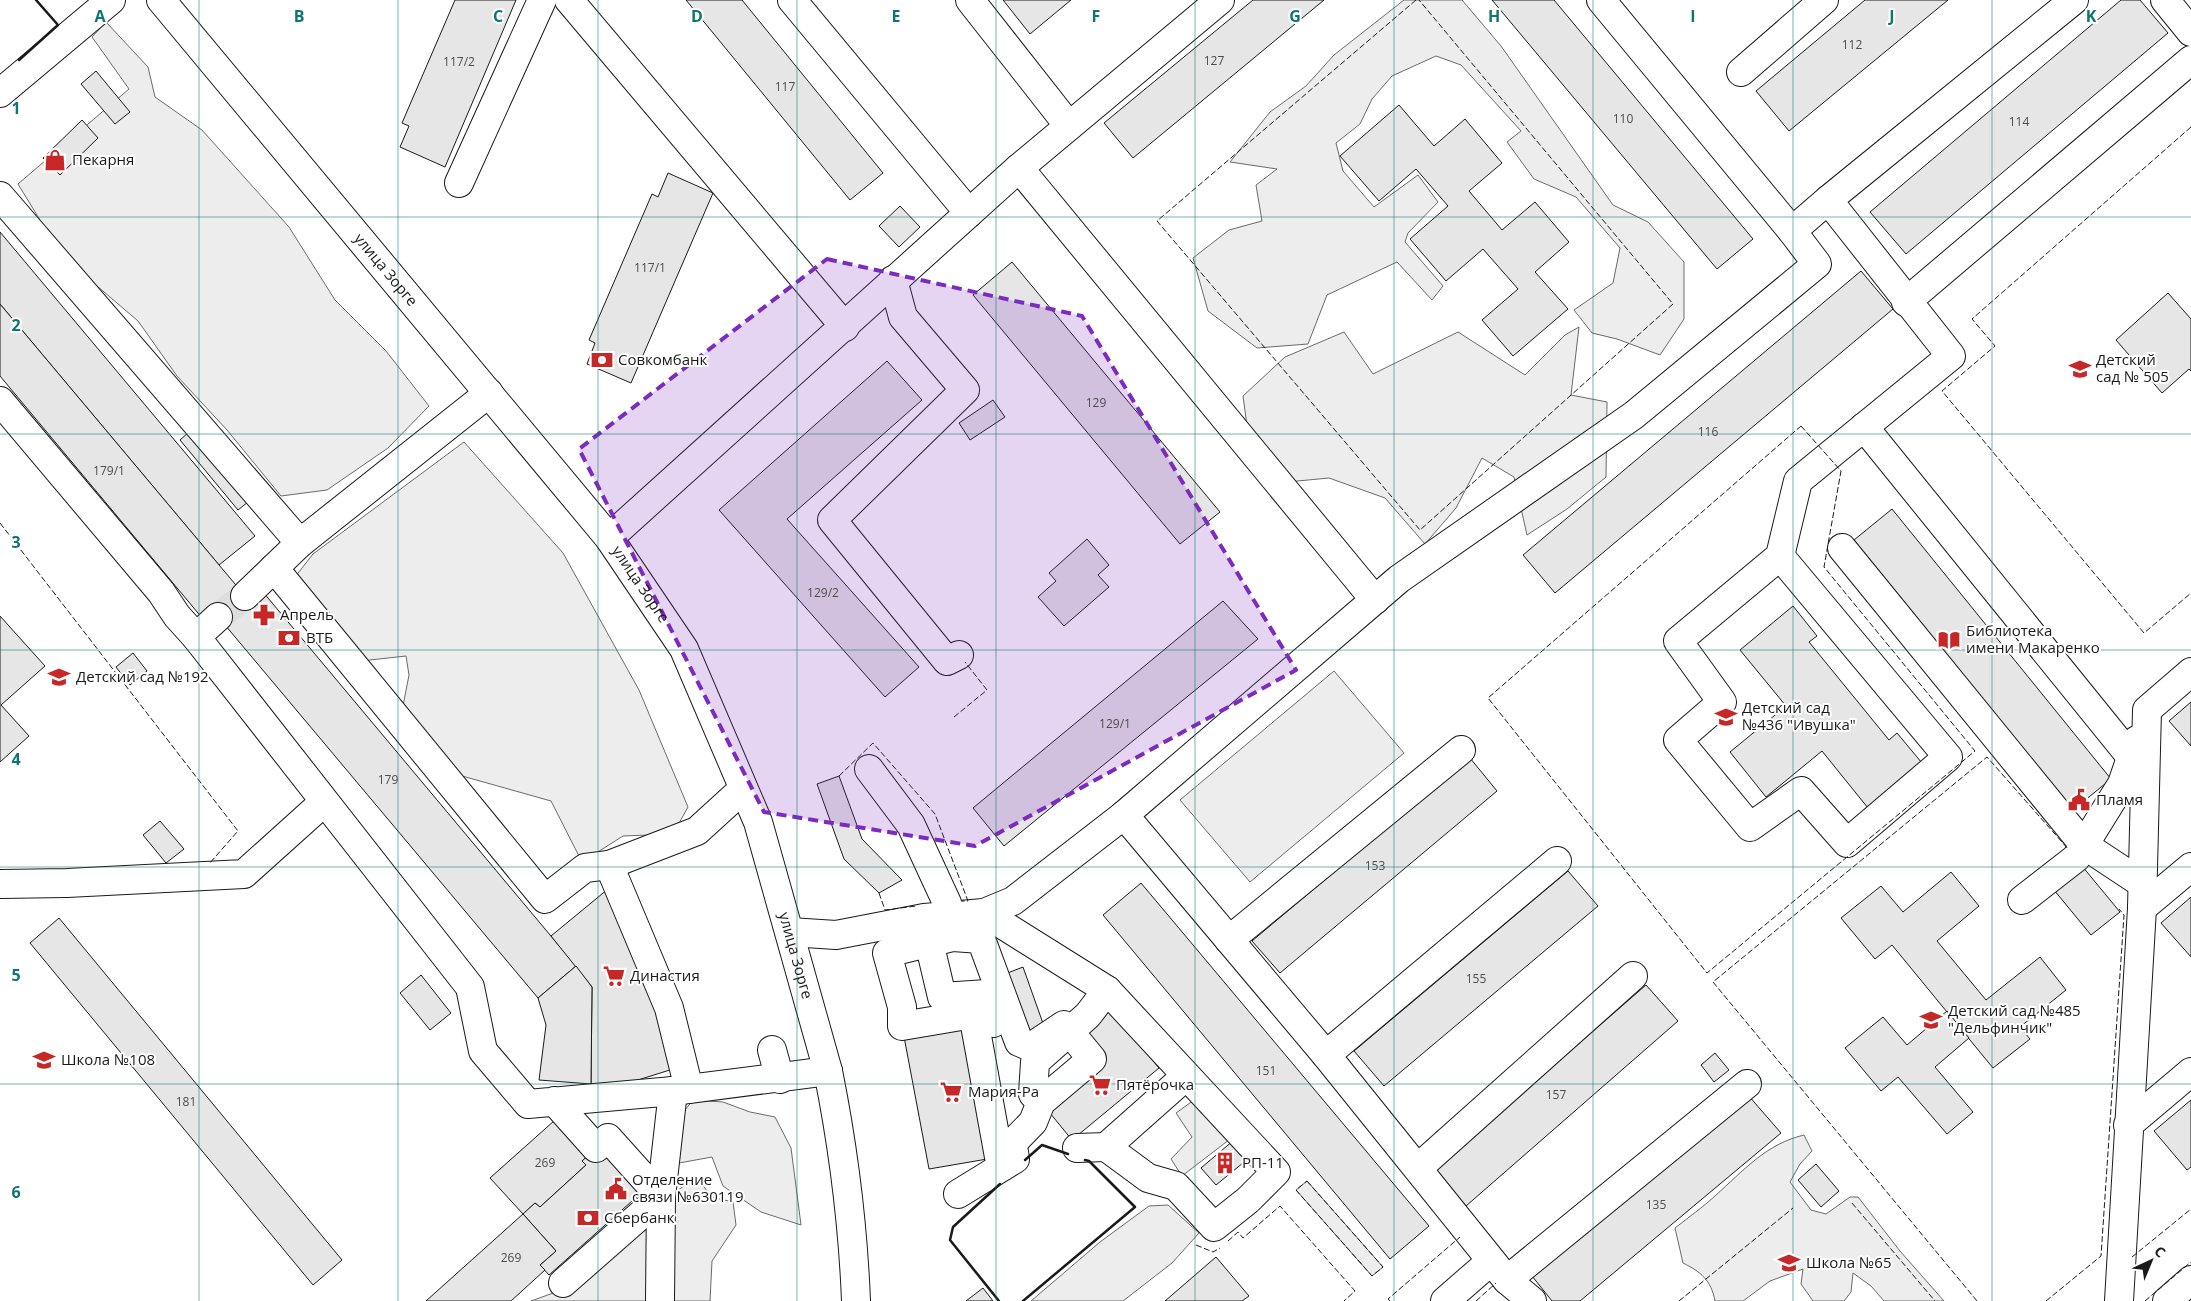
<svg xmlns="http://www.w3.org/2000/svg" width="2191" height="1301" font-family="'Open Sans',sans-serif">
<style>
.green{fill:#ededed;stroke:#6a6a6a}
.building{fill:#e6e6e6;stroke:#1a1a1a}
.lines{fill:none;stroke-linecap:round;stroke-linejoin:round}
.minor-tunnel{stroke:#ddd;stroke-width:28;stroke-dasharray:28 14;stroke-linecap:butt}
.minor-casing{stroke:#1a1a1a;stroke-width:30}
.minor{stroke:#fff;stroke-width:28}
.fence{stroke:#1a1a1a;stroke-width:1;stroke-dasharray:6 2.5;stroke-linecap:butt}
.wall{stroke:#1a1a1a;stroke-width:2.5}
.marked{fill:#7b2cbf;fill-opacity:0.2;stroke:#7b2cbf;stroke-width:4;stroke-dasharray:10 6;stroke-linejoin:round}
.grid{fill:none;stroke:#0f766e;stroke-width:1;stroke-opacity:0.55}
.labels{text-anchor:middle;stroke-width:4;stroke-linejoin:round;paint-order:stroke}
.number-label{font-size:12px;fill:#4d4d4d}
.poi-label{font-size:15px;fill:#1a1a1a;stroke:#fff;text-anchor:start}
.street-label{font-size:15px;fill:#1a1a1a;stroke:#fff}
.grid-label{font-size:16px;text-anchor:middle;font-weight:bold;fill:#0f766e;stroke:#fff;stroke-width:4;stroke-linejoin:round;paint-order:stroke}
</style>
<rect width="100%" height="100%" fill="#fff"/>
<!-- green -->
<g class="green">
<path d="M 1404,0 L 1462,0 L 1501,46 L 1613,205 L 1648,222 L 1684,262 L 1684,319 L 1660,355 L 1617,339 L 1592,333 L 1574,310 L 1613,283 L 1620,248 L 1576,197 L 1534,179 L 1507,142 L 1521,131 L 1461,65 L 1436,56 L 1392,76 L 1372,99 L 1360,124 L 1336,143 L 1343,171 L 1374,207 L 1418,175 L 1438,202 L 1408,233 L 1405,242 L 1443,286 L 1432,300 L 1397,262 L 1327,295 L 1308,344 L 1257,348 L 1208,311 L 1193,258 L 1229,230 L 1262,221 L 1256,185 L 1277,169 L 1230,162 L 1270,112 L 1306,86 L 1334,55 Z"/>
<path d="M 106,22 L 148,67 L 155,97 L 202,130 L 289,227 L 335,300 L 386,351 L 429,406 L 388,448 L 327,490 L 281,496 L 227,430 L 177,376 L 138,321 L 62,256 L 18,184 L 129,89 L 92,37 Z"/>
<path d="M 1579,327 L 1571,395 L 1607,402 L 1606,477 L 1567,509 L 1527,535 L 1514,477 L 1482,458 L 1456,508 L 1425,544 L 1385,498 L 1329,478 L 1287,482 L 1248,433 L 1243,396 L 1285,357 L 1344,332 L 1373,374 L 1458,332 L 1525,375 L 1565,335 Z"/>
<path d="M 464,442 L 563,553 L 639,690 L 688,807 L 673,834 L 623,836 L 582,862 L 551,801 L 448,772 L 402,711 L 409,675 L 406,656 L 361,661 L 295,577 L 313,554 Z"/>
<path d="M 1334,671 L 1404,753 L 1250,882 L 1180,800 Z"/>
<path d="M 693,1100 L 723,1102 L 750,1112 L 775,1117 L 791,1148 L 801,1225 L 761,1212 L 723,1186 L 712,1157 L 679,1163 L 681,1115 Z"/>
<path d="M 1194,1100 L 1234,1136 L 1182,1176 L 1171,1159 L 1192,1137 L 1176,1113 Z"/>
<path d="M 1804,1135 L 1812,1151 L 1800,1164 L 1790,1182 L 1811,1210 L 1826,1214 L 1850,1197 L 1858,1197 L 1900,1251 L 1944,1301 L 1884,1301 L 1871,1286 L 1853,1273 L 1851,1292 L 1844,1301 L 1813,1301 L 1801,1284 L 1803,1269 L 1770,1281 L 1743,1301 L 1715,1301 C 1711,1280 1701,1272 1683,1263 L 1675,1228 C 1689,1217 1703,1207 1715,1196 C 1744,1170 1766,1144 1804,1135 Z"/>
<path d="M 696,1177 L 712,1197 L 733,1202 L 736,1225 L 712,1261 L 710,1301 L 531,1301 L 581,1283 L 655,1207 Z"/>
<path d="M 1307,1181 L 1383,1267 L 1372,1276 L 1296,1190 Z"/>
<path d="M 1168,1205 L 1199,1233 L 1172,1263 L 1123,1301 L 1031,1301 L 1100,1242 L 1149,1206 Z"/>
</g>
<!-- building -->
<g class="building">
<path d="M 455,0 L 516,0 L 445,167 L 400,147 L 409,126 L 402,123 Z"/>
<path d="M 686,0 L 742,0 L 883,173 L 850,200 Z"/>
<path d="M 1003,0 L 1071,0 L 1030,34 Z"/>
<path d="M 1253,0 L 1324,0 L 1133,158 L 1104,123 Z"/>
<path d="M 1492,0 L 1554,0 L 1753,239 L 1717,269 Z"/>
<path d="M 1865,0 L 1948,0 L 1789,131 L 1756,91 Z"/>
<path d="M 2121,0 L 2140,0 L 2168,33 L 1906,254 L 1870,212 Z"/>
<path d="M 96,71 L 130,112 L 115,124 L 81,84 Z"/>
<path d="M 1399,105 L 1434,146 L 1465,119 L 1502,163 L 1469,191 L 1502,230 L 1535,202 L 1569,242 L 1535,272 L 1568,309 L 1513,356 L 1482,320 L 1518,289 L 1483,249 L 1446,281 L 1410,239 L 1448,206 L 1416,169 L 1379,201 L 1340,156 Z"/>
<path d="M 82,120 L 98,138 L 60,175 L 43,158 Z"/>
<path d="M 668,173 L 713,193 L 631,383 L 587,364 L 595,343 L 589,340 L 652,194 L 658,197 Z"/>
<path d="M 900,206 L 920,227 L 899,247 L 879,226 Z"/>
<path d="M 0,232 L 255,536 L 219,565 L 0,304 Z"/>
<path d="M 1012,262 L 1220,512 L 1180,544 L 973,295 Z"/>
<path d="M 1861,271 L 1893,309 L 1555,593 L 1523,555 Z"/>
<path d="M 2168,293 L 2191,319 L 2191,371 L 2189,369 L 2162,393 L 2116,340 Z"/>
<path d="M 0,304 L 251,603 L 225,625 L 203,619 L 0,376 Z"/>
<path d="M 887,361 L 922,400 L 787,519 L 919,667 L 885,697 L 719,510 Z"/>
<path d="M 993,400 L 1005,417 L 970,440 L 959,423 Z"/>
<path d="M 189,432 L 248,502 L 238,510 L 180,440 Z"/>
<path d="M 1892,509 L 2111,779 L 2073,810 L 1854,540 Z"/>
<path d="M 1087,539 L 1109,565 L 1098,575 L 1109,587 L 1064,626 L 1038,597 L 1056,581 L 1049,573 Z"/>
<path d="M 263,592 L 576,966 L 538,998 L 225,625 Z"/>
<path d="M 1223,601 L 1258,639 L 1004,846 L 973,808 Z"/>
<path d="M 1793,606 L 1817,636 L 1809,642 L 1889,740 L 1897,733 L 1922,763 L 1868,808 L 1822,751 L 1766,797 L 1730,752 L 1786,706 L 1740,650 Z"/>
<path d="M 0,616 L 45,666 L 1,705 L 29,736 L 0,762 Z"/>
<path d="M 133,653 L 147,671 L 130,685 L 116,667 Z"/>
<path d="M 2191,702 L 2191,746 L 2169,721 Z"/>
<path d="M 1470,758 L 1497,791 L 1280,973 L 1252,941 Z"/>
<path d="M 839,776 L 862,839 L 902,880 L 879,893 L 844,859 L 817,784 Z"/>
<path d="M 160,821 L 184,849 L 166,863 L 143,835 Z"/>
<path d="M 2082,866 L 2120,912 L 2091,935 L 2054,890 Z"/>
<path d="M 1568,871 L 1598,906 L 1384,1086 L 1354,1051 Z"/>
<path d="M 1951,872 L 1979,906 L 1937,941 L 1986,1000 L 2040,957 L 2066,990 L 2020,1027 L 2030,1039 L 1993,1068 L 1892,945 L 1875,959 L 1841,918 L 1881,886 L 1903,912 Z"/>
<path d="M 1141,883 L 1429,1226 L 1390,1259 L 1103,915 Z"/>
<path d="M 608,889 L 659,1011 L 673,1069 L 622,1085 L 591,1084 L 592,987 L 551,936 Z"/>
<path d="M 2191,897 L 2191,957 L 2161,923 Z"/>
<path d="M 59,918 L 342,1260 L 313,1285 L 30,943 Z"/>
<path d="M 576,966 L 592,987 L 591,1084 L 539,1080 L 546,1025 L 538,998 Z"/>
<path d="M 1023,967 L 1045,1029 L 1027,1035 L 1005,974 Z"/>
<path d="M 421,975 L 451,1013 L 430,1030 L 400,993 Z"/>
<path d="M 1646,985 L 1678,1021 L 1466,1206 L 1434,1170 Z"/>
<path d="M 1109,1007 L 1159,1068 L 1072,1140 L 1041,1102 L 1092,1059 L 1074,1037 Z"/>
<path d="M 1947,1011 L 1969,1038 L 1935,1067 L 1973,1112 L 1947,1134 L 1898,1077 L 1881,1091 L 1845,1048 L 1883,1017 L 1907,1045 Z"/>
<path d="M 973,1014 L 999,1157 L 929,1169 L 902,1026 Z"/>
<path d="M 1715,1053 L 1729,1070 L 1714,1082 L 1701,1065 Z"/>
<path d="M 1748,1095 L 1781,1133 L 1580,1301 L 1552,1301 L 1532,1276 Z"/>
<path d="M 2191,1100 L 2191,1167 L 2187,1170 L 2154,1131 Z"/>
<path d="M 564,1112 L 596,1148 L 582,1161 L 586,1165 L 540,1207 L 535,1203 L 523,1214 L 490,1178 Z"/>
<path d="M 608,1138 L 650,1185 L 549,1275 L 540,1265 L 556,1251 L 523,1214 L 535,1203 L 540,1207 L 586,1165 L 582,1161 Z"/>
<path d="M 1234,1140 L 1249,1158 L 1216,1185 L 1201,1168 Z"/>
<path d="M 1816,1164 L 1839,1191 L 1821,1207 L 1798,1180 Z"/>
<path d="M 523,1214 L 556,1251 L 540,1265 L 545,1270 L 511,1301 L 426,1301 Z"/>
<path d="M 1216,1257 L 1249,1296 L 1242,1301 L 1165,1301 Z"/>
<path d="M 983,1288 L 993,1301 L 966,1301 Z"/>
</g>
<g class="lines">
<!-- minor-tunnel -->
<path class="minor-tunnel" d="M 218,617 L 245,596"/>
<!-- minor casing -->
<g class="minor-casing">
<g id="minor">
<path id="s1" d="M 161,0 L 609,538 L 684,649 L 758,822 L 828,1071 C 843,1146 853,1225 856,1301"/>
<path d="M 569,0 L 845,327"/>
<path d="M 970,0 L 1069,126"/>
<path d="M 1601,0 L 1792,231 L 1828,200"/>
<path d="M 2165,0 L 2191,32"/>
<path d="M 1741,72 L 1824,0"/>
<path d="M 0,93 L 111,0"/>
<path d="M 1019,168 L 1220,0"/>
<path d="M 459,183 L 542,0"/>
<path d="M 0,196 L 300,543"/>
<path d="M 969,213 L 1019,168 L 1375,600"/>
<path d="M 893,280 L 903,317 L 965,390 L 832,520 L 947,661 L 959,655"/>
<path d="M 1906,302 L 2191,60"/>
<path d="M 0,401 L 161,592 L 177,616 L 196,637 L 470,987 L 483,1051 L 528,1104 L 673,1091 L 661,1197 L 608,1138 L 596,1148 L 554,1101"/>
<path d="M 1864,427 L 2131,757"/>
<path d="M 609,538 L 969,213 L 792,0"/>
<path d="M 1842,548 L 2084,845 L 2143,884"/>
<path d="M 1780,556 L 1948,757 L 1847,843 L 1801,791 L 1750,827 L 1678,740 L 1722,702 L 1678,641 L 1780,556 L 1798,481 L 1951,356 L 1828,200 L 2074,0"/>
<path d="M 274,568 L 545,899 L 585,868 L 609,865 L 697,831 L 743,789"/>
<path d="M 245,596 L 300,543 L 489,393"/>
<path d="M 196,637 L 218,617"/>
<path d="M 869,769 L 911,825 L 947,903 L 949,916"/>
<path d="M 1124,815 L 1326,1055 L 1507,1280 L 1532,1301"/>
<path d="M 609,865 L 669,1008 L 689,1089"/>
<path d="M 0,884 L 67,883 L 244,874 L 324,802"/>
<path d="M 2022,900 L 2076,858 L 2122,784 L 2137,740"/>
<path d="M 2142,908 L 2191,867"/>
<path d="M 984,913 L 1107,990 L 1276,1172 L 1248,1200 L 1214,1227 L 1176,1186 L 1148,1178 L 1106,1147"/>
<path d="M 925,925 L 942,997 L 987,994 L 993,1023"/>
<path d="M 790,932 L 836,935 L 924,918 L 984,913 L 1013,901 L 1124,815 L 1399,579 L 1634,415 L 1817,264 L 1792,231"/>
<path d="M 953,937 L 981,939 L 1019,1042 L 1031,1047 L 1064,1025 L 1092,1059 L 1041,1102 L 1033,1122 L 999,1157 L 973,1014 L 902,1026 L 902,1007 L 887,953 Z"/>
<path d="M 1229,940 L 1461,750"/>
<path d="M 772,1050 L 780,1079"/>
<path d="M 1326,1055 L 1557,861"/>
<path d="M 673,1091 L 828,1071"/>
<path d="M 1033,1094 L 1035,1062 L 1088,1015 L 1107,990"/>
<path d="M 2128,1125 L 2191,1072"/>
<path d="M 1077,1148 L 1106,1147 L 1186,1076"/>
<path d="M 1418,1168 L 1633,976"/>
<path d="M 958,1194 L 1015,1159 L 1014,1152"/>
<path d="M 1507,1280 L 1747,1084"/>
<path d="M 563,1283 L 661,1197"/>
<path d="M 660,1301 L 661,1197"/>
<path d="M 1445,1301 L 1491,1261"/>
<path d="M 2119,1301 L 2142,908 L 2147,710 L 2191,672"/>
<path d="M 2167,1301 L 2191,1280"/>
</g>
</g>
<!-- minor -->
<use href="#minor" class="minor"/>
<!-- fence -->
<g class="fence">
<path d="M 1416,0 L 1157,221 L 1420,530 L 1673,304 L 1419,0"/>
<path d="M 2191,127 L 1972,319 L 1995,346 L 1942,391 L 2144,633 L 2191,593"/>
<path d="M 1801,426 L 1841,471 L 1824,567 L 1975,751 L 1707,973 L 1488,698 Z"/>
<path d="M 0,523 L 238,831 L 209,864"/>
<path d="M 954,717 L 987,690 L 965,662"/>
<path d="M 839,776 L 873,743 L 935,814 L 968,901 L 961,901"/>
<path d="M 879,893 L 885,910 L 916,906"/>
<path d="M 1307,1181 L 1383,1267 L 1372,1276 L 1296,1190 Z"/>
<path d="M 1852,1203 L 1935,1301"/>
<path d="M 1228,1241 L 1238,1232 L 1243,1238 L 1280,1206 L 1355,1291 L 1344,1301"/>
<path d="M 1196,1245 L 1213,1252 L 1220,1248"/>
<path d="M 2132,1257 L 2191,1209"/>
<path d="M 1390,1301 L 1388,1299 L 1460,1237"/>
<path d="M 1476,1301 L 1496,1283"/>
<path d="M 1679,1301 L 1793,1208"/>
<path d="M 1977,1301 L 1713,982 L 1987,757 L 2069,850"/>
<path d="M 2046,1301 L 2101,1256 L 2124,915 L 2119,909"/>
<path d="M 2145,1301 L 2191,1262"/>
</g>
<!-- wall -->
<g class="wall">
<path d="M 19,60 L 58,25 L 36,0"/>
<path d="M 1025,1160 L 1042,1145 L 1068,1154"/>
<path d="M 999,1301 L 950,1240 L 953,1227 L 1000,1184"/>
<path d="M 1023,1301 L 1135,1207 L 1089,1161 L 1085,1160"/>
</g>
</g>
<!-- marked area -->
<path class="marked" d="M 827,259 L 1082,316 L 1296,670 L 975,846 L 764,812 L 579,449 Z"/>
<!-- grid -->
<path class="grid" d="M 199,0 L 199,1301M 398,0 L 398,1301M 598,0 L 598,1301M 797,0 L 797,1301M 996,0 L 996,1301M 1195,0 L 1195,1301M 1394,0 L 1394,1301M 1593,0 L 1593,1301M 1793,0 L 1793,1301M 1992,0 L 1992,1301M 0,217 L 2191,217M 0,434 L 2191,434M 0,650 L 2191,650M 0,867 L 2191,867M 0,1084 L 2191,1084"/>
<!-- icons -->
<defs>
<g id="shop-bare" transform="scale(1.725)"><path d="M-5-2.5h2.3a2.7 3.5 0 0 1 5.4 0H5L5.5 6h-11ZM-1.5-2.5h3a1.5 2.3 0 0 0-3 0Z" fill="#c62828" stroke="#fff" stroke-width="2.5" paint-order="stroke"/></g>
<g id="bank-bare" transform="scale(1.725)"><path d="M-6-4H6V4H-6ZM0-2.3a2.3 2.3 0 1 0 0 4.6a2.3 2.3 0 1 0 0-4.6Z" fill="#c62828" stroke="#fff" stroke-width="2.5" paint-order="stroke"/></g>
<g id="school-bare" transform="scale(1.725)"><path d="M0-5L7-2L0 1L-7-2ZM-4 1L0 2.5L4 1V4Q0 6-4 4Z" fill="#c62828" stroke="#fff" stroke-width="2.5" paint-order="stroke"/></g>
<g id="pharmacy-bare" transform="scale(1.725)"><path d="M-2-6h4v4h4v4h-4v4h-4v-4h-4v-4h4Z" fill="#c62828" stroke="#fff" stroke-width="2.5" paint-order="stroke"/></g>
<g id="library-bare" transform="scale(1.725)"><path d="M-6-4Q-3-5.5-.7-3.5V5Q-3 3-6 4ZM6-4Q3-5.5 .7-3.5V5Q3 3 6 4Z" fill="#c62828" stroke="#fff" stroke-width="2.5" paint-order="stroke"/></g>
<g id="civic-bare" transform="scale(1.725)"><path d="M-.6-6.5H3V-4.5H.6V-3L4-1V1h2V6H-6V1h2V-1L-.6-3ZM-1.2 2.5V6h2.4V2.5Z" fill="#c62828" stroke="#fff" stroke-width="2.5" paint-order="stroke"/></g>
<g id="supermarket-bare" transform="scale(1.725)"><path d="M-6-5.5h2.5l.6 2H6L4.5 2H-2.5L-4.4-4H-6ZM-1.5 3.2a1.3 1.3 0 1 0 .1 0ZM3 3.2a1.3 1.3 0 1 0 .1 0Z" fill="#c62828" stroke="#fff" stroke-width="2.5" paint-order="stroke"/></g>
<g id="building-bare" transform="scale(1.725)"><path d="M-4-6H4V6H1V3H-1V6H-4ZM-2.5-4.3h1.7v1.8h-1.7ZM.8-4.3h1.7v1.8H.8ZM-2.5-1h1.7V.8h-1.7ZM.8-1h1.7V.8H.8Z" fill="#c62828" stroke="#fff" stroke-width="2.5" paint-order="stroke"/></g>
</defs>
<g fill-rule="evenodd">
<use href="#shop-bare" x="55" y="160"/>
<use href="#bank-bare" x="602" y="360"/>
<use href="#school-bare" x="2080" y="369"/>
<use href="#pharmacy-bare" x="264" y="615"/>
<use href="#bank-bare" x="289" y="638"/>
<use href="#library-bare" x="1949" y="640"/>
<use href="#school-bare" x="59" y="677"/>
<use href="#school-bare" x="1726" y="717"/>
<use href="#civic-bare" x="2079" y="800"/>
<use href="#supermarket-bare" x="614" y="976"/>
<use href="#school-bare" x="1931" y="1020"/>
<use href="#school-bare" x="44" y="1060"/>
<use href="#supermarket-bare" x="1100" y="1085"/>
<use href="#supermarket-bare" x="951" y="1092"/>
<use href="#building-bare" x="1225" y="1163"/>
<use href="#civic-bare" x="616" y="1189"/>
<use href="#bank-bare" x="588" y="1218"/>
<use href="#school-bare" x="1789" y="1263"/>
</g>
<g class="labels">
<!-- number labels -->
<g class="number-label">
<text x="1852" y="49">112</text>
<text x="1214" y="65">127</text>
<text x="459" y="66">117/2</text>
<text x="785" y="91">117</text>
<text x="1623" y="123">110</text>
<text x="2019" y="126">114</text>
<text x="650" y="272">117/1</text>
<text x="1096" y="407">129</text>
<text x="1708" y="436">116</text>
<text x="109" y="475">179/1</text>
<text x="823" y="597">129/2</text>
<text x="1115" y="728">129/1</text>
<text x="388" y="784">179</text>
<text x="1375" y="870">153</text>
<text x="1476" y="983">155</text>
<text x="1266" y="1075">151</text>
<text x="1556" y="1099">157</text>
<text x="186" y="1106">181</text>
<text x="545" y="1167">269</text>
<text x="1656" y="1209">135</text>
<text x="511" y="1262">269</text>
</g>
<!-- poi labels -->
<g class="poi-label">
<text x="72" y="165">Пекарня</text>
<text x="618" y="365">Совкомбанк</text>
<text x="2096" y="365">Детский<tspan x="2096" dy="17">сад № 505</tspan></text>
<text x="280" y="620">Апрель</text>
<text x="1966" y="636">Библиотека<tspan x="1966" dy="17">имени Макаренко</tspan></text>
<text x="306" y="643">ВТБ</text>
<text x="76" y="682">Детский сад №192</text>
<text x="1742" y="713">Детский сад<tspan x="1742" dy="17">№436 "Ивушка"</tspan></text>
<text x="2096" y="805">Пламя</text>
<text x="630" y="981">Династия</text>
<text x="1948" y="1016">Детский сад №485<tspan x="1948" dy="17">"Дельфинчик"</tspan></text>
<text x="61" y="1065">Школа №108</text>
<text x="1116" y="1090">Пятёрочка</text>
<text x="968" y="1097">Мария-Ра</text>
<text x="1242" y="1168">РП-11</text>
<text x="632" y="1185">Отделение<tspan x="632" dy="17">связи №630119</tspan></text>
<text x="604" y="1223">Сбербанк</text>
<text x="1806" y="1268">Школа №65</text>
</g>
<!-- street labels -->
<g class="street-label">
<text dy="5" stroke="none"><textPath href="#s1" startOffset="351">улица Зорге</textPath></text>
<text dy="5" stroke="none"><textPath href="#s1" startOffset="756">улица Зорге</textPath></text>
<text dy="5" stroke="none"><textPath href="#s1" startOffset="1161">улица Зорге</textPath></text>
</g>
</g>
<g class="grid-label">
<text x="100" y="22">A</text>
<text x="299" y="22">B</text>
<text x="498" y="22">C</text>
<text x="697" y="22">D</text>
<text x="896" y="22">E</text>
<text x="1096" y="22">F</text>
<text x="1295" y="22">G</text>
<text x="1494" y="22">H</text>
<text x="1693" y="22">I</text>
<text x="1892" y="22">J</text>
<text x="2091" y="22">K</text>
<text x="16" y="114">1</text>
<text x="16" y="331">2</text>
<text x="16" y="548">3</text>
<text x="16" y="765">4</text>
<text x="16" y="981">5</text>
<text x="16" y="1198">6</text>
</g>
<!-- north arrow -->
<g transform="translate(2151 1261) rotate(44)" stroke="#ffffff" stroke-width="4" paint-order="stroke">
<path d="M0-4L9 19L0 12L-9 19Z" fill="#1a1a1a"/>
<text y="-8" font-size="14" font-weight="bold" text-anchor="middle" fill="#1a1a1a">С</text>
</g>
</svg>
